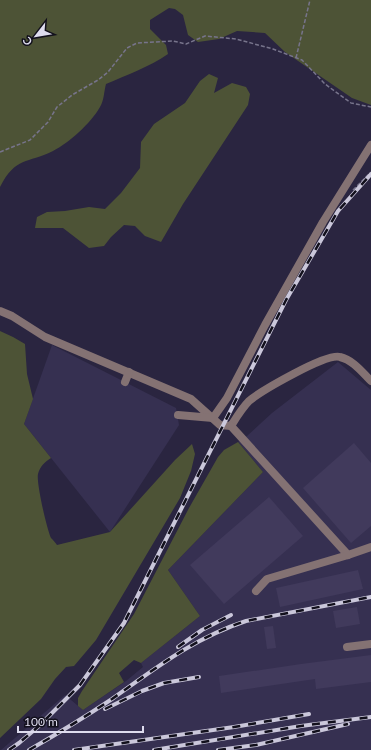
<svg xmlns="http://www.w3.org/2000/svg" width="371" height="750" font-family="Lato,sans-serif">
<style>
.built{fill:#363051}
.green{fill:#4d5336}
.building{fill:#413a5c}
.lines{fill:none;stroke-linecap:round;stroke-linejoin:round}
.path{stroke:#77748b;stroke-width:1.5;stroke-dasharray:4 2;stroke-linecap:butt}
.minor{stroke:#847273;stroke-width:8}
.rail-casing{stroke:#cac7da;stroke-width:4}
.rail{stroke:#12101c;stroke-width:2.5;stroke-dasharray:8;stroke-linecap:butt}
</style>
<rect width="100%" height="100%" fill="#2a2540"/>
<!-- built -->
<g class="built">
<path d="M 52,345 L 176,408 L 179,425 L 110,532 L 24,424 Z"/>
<path d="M 338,362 L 371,390 L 371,750 L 1,750 L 65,695 L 83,710 L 126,681 L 143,667 L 141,663 L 200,616 L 168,570 L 263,472 L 238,442 L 247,436 L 272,413 Z"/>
</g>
<!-- green -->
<g class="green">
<path d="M 0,0 L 371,0 L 371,105 L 352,98 L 285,52 L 265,33 L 237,31 L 219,39 L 198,42 L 188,35 L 183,15 L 175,9 L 169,8 L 150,20 L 150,29 L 166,45 L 168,54 C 149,67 127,75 106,84 C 104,91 104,101 100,107 C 91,123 69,143 53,151 C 27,164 16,156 0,187 Z"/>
<path d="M 209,74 L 218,78 L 214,93 L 232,83 L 246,87 L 250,94 L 248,105 L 183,204 L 161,242 L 145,236 L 135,226 L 124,225 L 111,237 L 104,246 L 89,248 L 63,228 L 35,228 L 37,217 L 47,212 L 65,211 L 89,207 L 105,209 L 121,193 L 140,168 L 141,142 L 154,124 L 185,103 L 200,81 Z"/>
<path d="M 0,331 L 13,337 L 25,344 L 27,374 L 33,399 L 24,424 L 51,458 C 45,462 40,466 38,474 C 36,482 47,530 51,538 C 53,540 55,542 57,545 L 110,532 L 175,460 L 192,444 L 195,454 L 191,471 L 180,498 L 96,640 L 74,666 L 66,667 L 55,679 L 41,699 L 0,738 Z"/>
<path d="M 238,442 L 263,472 L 168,570 L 200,616 L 141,663 L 134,660 L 119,673 L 124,682 L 83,710 L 78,706 L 78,698 L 82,691 L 134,614 L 189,508 L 218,457 L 224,450 Z"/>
</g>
<!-- building -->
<g class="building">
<path d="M 354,443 L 371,463 L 371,526 L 351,543 L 303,488 Z"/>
<path d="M 269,497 L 303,536 L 224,604 L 190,565 Z"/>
<path d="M 358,570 L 363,589 L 280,607 L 276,588 Z"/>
<path d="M 357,607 L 360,624 L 336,628 L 333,611 Z"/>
<path d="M 273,626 L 276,648 L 267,649 L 264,627 Z"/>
<path d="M 371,655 L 371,682 L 316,689 L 315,679 L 221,693 L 219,676 L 301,664 Z"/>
</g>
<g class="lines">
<!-- path -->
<g class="path">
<path d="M 296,58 L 310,0"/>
<path d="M 0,152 L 30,140 L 48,122 L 57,107 L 72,95 L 98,80 L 108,72 L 127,48 L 137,43 L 173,41 L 186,44 L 205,36 L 236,39 L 273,49 L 302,60 L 325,84 L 351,103 L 371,107"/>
<path d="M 353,190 L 371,172"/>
</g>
<!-- minor -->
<g class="minor">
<path d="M 0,311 L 12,316 L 45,337 L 191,399 L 220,425 L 231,426 C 236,418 242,408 249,401 C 261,391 326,353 340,357 C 353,360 362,372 371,381"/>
<path d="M 125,382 L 129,372"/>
<path d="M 178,415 L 213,418 L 227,398 L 265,325 L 323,222 L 371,145"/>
<path d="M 231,426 L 348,555"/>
<path d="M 256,591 L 267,579 L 348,555 L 371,547"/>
<path d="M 347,647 L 371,644"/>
</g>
<!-- rail casing -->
<g class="rail-casing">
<g id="rail">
<path d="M 178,647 L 202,630 L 231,615"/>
<path d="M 105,709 L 142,691 L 164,683 L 199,677"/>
<path d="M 9,750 L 19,743 L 39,726 L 80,685 L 124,623 L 286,300 L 338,211 L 371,174"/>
<path d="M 29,750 C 57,734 85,717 112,699 C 156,668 194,638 246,621 L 371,597"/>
<path d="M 74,750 L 234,727 L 309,714"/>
<path d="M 154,750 L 301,726 L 371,717"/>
<path d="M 218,750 L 256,745 L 348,724"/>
</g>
</g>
<!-- rail -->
<use href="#rail" class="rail"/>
</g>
<!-- north arrow -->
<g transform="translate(36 36) rotate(239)" stroke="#12101c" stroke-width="3" paint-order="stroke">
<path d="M0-3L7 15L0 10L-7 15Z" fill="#dedcee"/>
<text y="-6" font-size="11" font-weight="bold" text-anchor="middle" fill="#dedcee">С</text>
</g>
<!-- scale -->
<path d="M18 726v6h125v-6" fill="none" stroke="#dedcee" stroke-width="2"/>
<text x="24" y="726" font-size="12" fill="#dedcee" stroke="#12101c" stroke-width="3" paint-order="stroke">100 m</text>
</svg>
